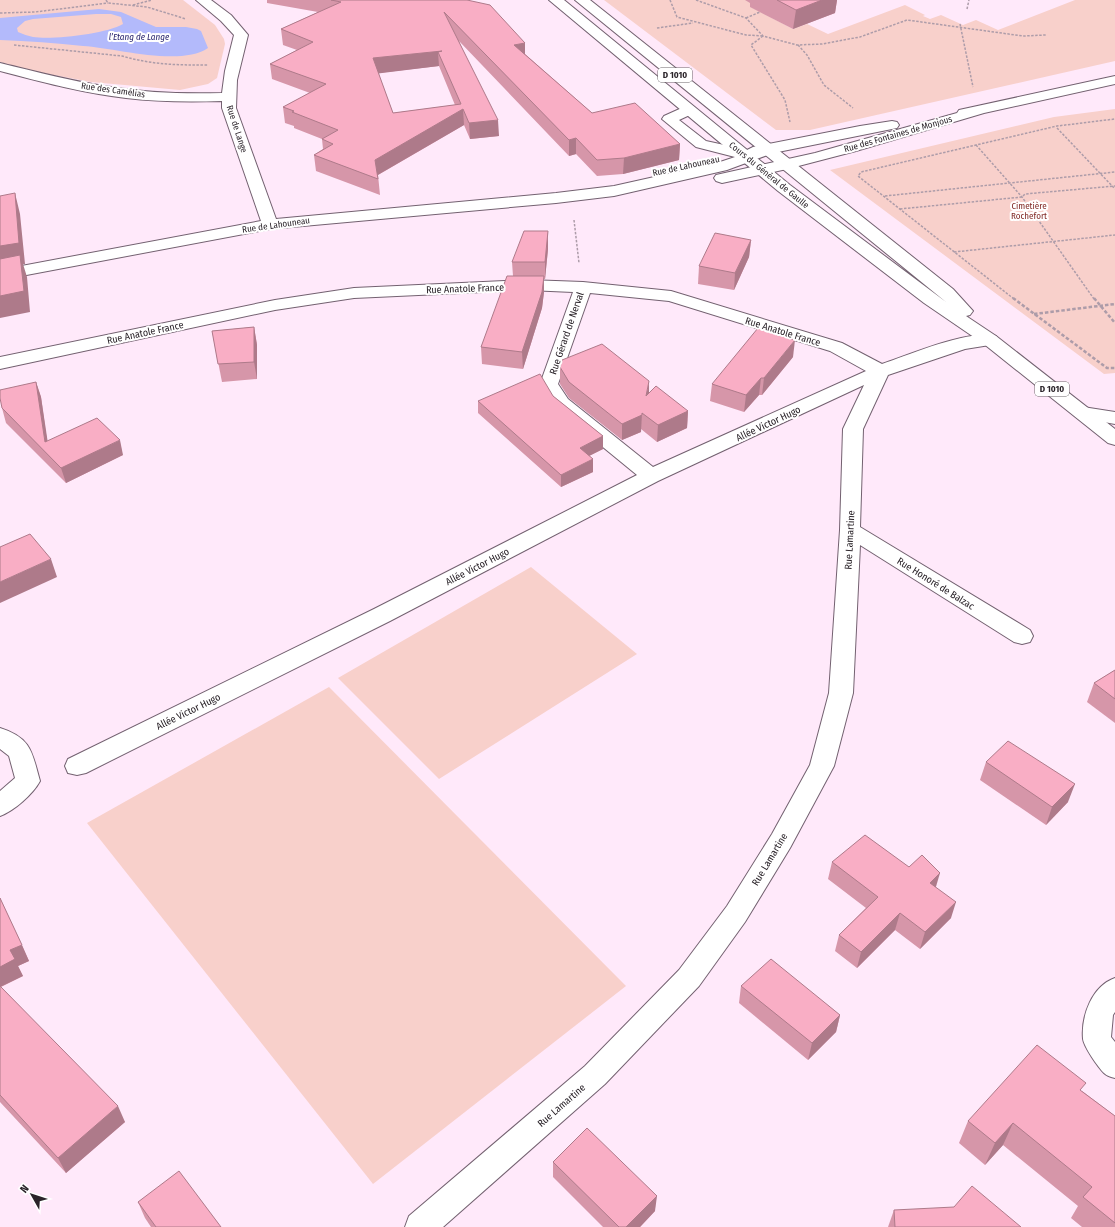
<svg xmlns="http://www.w3.org/2000/svg" width="1115" height="1227" font-family="'Fira Sans Condensed',sans-serif">
<style>
.green{fill:#f8d0cb}
.water{fill:#b3bafb;fill-rule:evenodd}
.lines{fill:none;stroke-linecap:round;stroke-linejoin:round}
.minor-casing{stroke:#736170;stroke-width:2}
.major-casing{stroke:#736170;stroke-width:2}
.path-far1{stroke:#ad9ca9;stroke-width:1.5;stroke-dasharray:2.5 1.5;stroke-linecap:butt}
.path{stroke:#ad9ca9;stroke-width:2.5;stroke-dasharray:3.5 2;stroke-linecap:butt}
.minor{fill:#fff;fill-rule:evenodd}
.major{fill:#fff;fill-rule:evenodd}
.wall{fill:#d696a9;fill-rule:evenodd}
.shaded-wall{fill:#ae7a8a}
.building{fill:#f9aec5;stroke:#ae7a8a;fill-rule:evenodd}
.labels{text-anchor:middle;stroke-width:4;stroke-linejoin:round;paint-order:stroke}
.far-water-label{font-size:9px;font-style:italic;fill:#27236c;stroke:#fff}
.shield{fill:#fff;stroke:#6a6569;stroke-width:1}
.shield-label{font-size:9px;font-weight:bold;fill:#2a2329}
.far-street-label{font-size:9px;fill:#2a2329;stroke:#fff}
.far-park-label{font-size:9px;fill:#822b27;stroke:#fff}
.street-label{font-size:10px;fill:#2a2329;stroke:#fff}
</style>
<rect width="100%" height="100%" fill="#ffe9fa"/>
<!-- green -->
<g class="green">
<path d="M 0,0 L 183,0 L 215,25 L 224,39 L 225,44 L 217,78 L 208,84 L 180,90 L 91,82 L 32,71 L 0,62 Z"/>
<path d="M 604,0 L 752,0 L 751,7 L 793,29 L 807,24 L 828,34 L 905,5 L 925,15 L 923,16 L 930,19 L 941,15 L 963,25 L 976,20 L 998,30 L 1075,0 L 1115,0 L 1115,61 L 810,130 L 776,130 Z"/>
<path d="M 1115,109 L 1115,373 L 1104,374 L 830,170 L 1054,117 Z"/>
<path d="M 531,567 L 637,654 L 439,779 L 338,678 Z"/>
<path d="M 329,687 L 626,986 L 373,1184 L 87,823 Z"/>
</g>
<!-- water -->
<path class="water" d="M 99,9 L 121,12 L 156,27 L 186,27 L 197,29 L 201,31 L 208,48 C 180,67 116,48 83,46 C 56,43 28,41 0,40 L 0,18 ZM 96,14 L 111,14 L 121,17 L 123,24 C 106,34 53,40 33,37 C 28,36 23,34 18,32 L 17,28 L 25,21 L 33,19 Z"/>
<g class="lines">
<!-- minor casing -->
<g class="minor-casing">
<g id="minor">
<path d="M 196,0 L 211,0 L 231,15 L 248,35 L 237,80 L 236,108 L 276,219 L 556,193 L 614,186 L 717,163 L 735,157 L 696,147 L 662,119 L 664,116 L 684,107 L 689,106 L 694,107 L 696,110 L 694,113 L 679,120 L 706,141 L 747,150 L 753,147 L 860,126 L 892,121 L 897,122 L 899,125 L 897,128 L 892,129 L 773,153 L 727,170 L 614,196 L 556,203 L 270,229 L 0,280 L 0,270 L 261,221 L 222,108 L 222,101 C 190,102 158,102 126,98 C 83,93 42,82 0,71 L 0,63 C 37,72 74,82 111,87 C 148,93 185,94 222,93 L 225,71 L 234,35 L 221,21 Z"/>
<path d="M 1115,76 L 1115,84 L 984,113 L 856,151 L 787,169 L 722,183 L 716,181 L 714,178 L 716,175 L 815,153 L 957,113 L 959,110 Z"/>
<path d="M 528,280 L 583,282 L 671,291 L 842,343 L 882,364 C 909,355 969,329 996,336 L 999,340 L 996,344 L 965,349 L 888,375 L 863,429 L 860,527 L 1030,630 L 1033,636 L 1030,642 L 1022,644 L 1014,642 L 860,545 L 853,693 L 834,766 L 790,848 L 745,922 L 699,986 L 605,1084 L 443,1227 L 405,1227 L 409,1216 L 585,1066 L 679,970 L 727,906 L 772,834 L 810,765 L 829,693 L 840,530 L 843,429 L 864,385 L 658,481 L 390,621 L 86,773 L 77,775 L 68,773 L 65,766 L 68,759 L 374,609 L 637,475 L 554,407 L 540,384 L 573,292 L 528,290 L 354,298 L 275,310 L 0,369 L 0,357 L 275,300 L 354,288 ZM 590,293 L 669,301 L 830,351 L 866,371 L 653,467 L 568,399 L 558,384 Z"/>
<path d="M 1083,407 L 1115,412 L 1115,424 L 1076,417 L 1073,413 L 1076,409 Z"/>
<path d="M 0,728 C 32,738 32,753 40,781 C 33,794 14,811 0,816 L 0,791 L 15,778 L 9,756 L 0,749 Z"/>
<path d="M 1115,978 L 1115,1012 L 1113,1015 L 1111,1037 L 1115,1042 L 1115,1078 C 1111,1077 1107,1076 1104,1073 C 1098,1067 1084,1047 1083,1039 C 1081,1016 1092,986 1115,978 Z"/>
</g>
</g>
<!-- major casing -->
<g class="major-casing">
<path id="major" d="M 549,0 L 564,0 L 790,185 L 946,302 L 575,0 L 590,0 L 953,289 L 973,311 L 970,315 L 966,316 L 996,336 L 1115,429 L 1115,445 L 1108,443 L 984,344 L 924,303 L 778,191 Z"/>
</g>
<!-- path-far1 -->
<g class="path-far1">
<path d="M 106,0 L 108,3 L 147,7 L 186,19"/>
<path d="M 670,0 L 677,17 L 746,35 L 763,36"/>
<path d="M 696,0 L 746,18 L 763,36 L 797,45 L 822,44 L 860,37 L 907,20 L 1023,36 L 1046,35"/>
<path d="M 133,5 L 152,0"/>
<path d="M 967,9 L 969,0"/>
<path d="M 0,13 L 35,12 L 108,3"/>
<path d="M 746,18 L 760,12"/>
<path d="M 960,24 L 973,87"/>
<path d="M 657,28 L 693,23"/>
<path d="M 763,36 L 751,45 L 785,100 L 790,122"/>
<path d="M 14,45 L 122,56 C 153,65 177,65 208,65"/>
<path d="M 798,45 L 807,55 L 824,85 L 853,108"/>
<path d="M 1057,128 L 1115,189"/>
<path d="M 976,145 L 1022,197 L 1094,299"/>
<path d="M 885,196 L 1115,172"/>
<path d="M 900,209 L 1022,197 L 1025,194 L 1115,186"/>
<path d="M 574,220 L 579,263"/>
<path d="M 954,252 L 1115,235"/>
<path d="M 1014,299 L 858,176 L 861,172 L 1057,126 L 1115,119"/>
</g>
<!-- path -->
<g class="path">
<path d="M 1013,298 L 1107,368 L 1115,368"/>
<path d="M 1094,298 L 1115,323"/>
<path d="M 1034,314 L 1115,304"/>
</g>
<!-- minor -->
<use href="#minor" class="minor"/>
<!-- major -->
<use href="#major" class="major"/>
</g>
<!-- wall -->
<g class="wall">
<path d="M 267,0 L 467,0 L 525,43 L 525,54 L 592,113 L 680,144 L 679,160 L 623,174 L 597,176 L 576,154 L 569,156 L 459,41 L 499,136 L 470,139 L 464,125 L 378,175 L 380,195 L 316,171 L 314,155 L 323,149 L 322,139 L 294,128 L 294,126 L 285,123 L 283,107 L 310,93 L 272,79 L 270,64 L 297,50 L 283,45 L 281,29 L 318,12 L 267,3 ZM 439,66 L 455,105 L 393,113 L 378,73 Z"/>
<path d="M 745,0 L 837,0 L 835,13 L 793,29 L 750,7 L 750,3 Z"/>
<path d="M 548,231 L 548,249 L 545,279 L 544,279 L 544,292 L 542,308 L 523,369 L 482,364 L 481,347 L 513,276 L 512,262 Z"/>
<path d="M 751,240 L 749,257 L 734,290 L 698,284 L 699,266 Z"/>
<path d="M 254,327 L 257,345 L 257,379 L 222,382 L 212,331 Z"/>
<path d="M 793,357 L 762,395 L 759,395 L 744,412 L 710,401 L 712,384 Z"/>
<path d="M 560,367 L 649,393 L 688,411 L 687,428 L 657,442 L 641,429 L 641,432 L 622,440 L 569,398 L 560,384 Z"/>
<path d="M 36,382 L 41,397 L 47,441 L 123,455 L 66,483 L 6,423 L 2,408 Z"/>
<path d="M 553,396 L 603,436 L 603,449 L 589,456 L 593,459 L 593,472 L 561,487 L 478,413 L 478,401 Z"/>
<path d="M 1115,670 L 1115,723 L 1087,702 L 1094,683 Z"/>
<path d="M 986,762 L 1068,802 L 1046,825 L 980,780 Z"/>
<path d="M 832,862 L 936,887 L 951,918 L 920,949 L 895,930 L 857,968 L 835,951 L 839,935 L 866,908 L 828,879 Z"/>
<path d="M 0,898 L 29,961 L 18,966 L 23,976 L 1,987 L 125,1122 L 66,1173 L 0,1102 Z"/>
<path d="M 741,986 L 840,1015 L 836,1032 L 808,1060 L 739,1003 Z"/>
<path d="M 1082,1091 L 1115,1116 L 1115,1227 L 1082,1227 L 1071,1218 L 1078,1206 L 1003,1145 L 985,1165 L 959,1143 L 968,1121 Z"/>
<path d="M 553,1162 L 655,1211 L 640,1227 L 603,1227 L 553,1177 Z"/>
<path d="M 138,1202 L 221,1227 L 151,1227 L 145,1218 Z"/>
<path d="M 894,1210 L 1021,1227 L 888,1227 Z"/>
</g>
<!-- shaded-wall -->
<g class="shaded-wall">
<path d="M 822,0 L 837,0 L 835,13 L 793,29 L 796,10 Z"/>
<path d="M 525,43 L 525,59 L 514,45 Z"/>
<path d="M 442,51 L 438,52 L 439,66 L 374,74 L 373,58 Z"/>
<path d="M 463,109 L 464,125 L 376,176 L 375,160 Z"/>
<path d="M 498,120 L 499,136 L 470,139 L 469,123 Z"/>
<path d="M 576,138 L 576,154 L 569,156 L 569,140 Z"/>
<path d="M 680,144 L 679,160 L 623,174 L 624,158 Z"/>
<path d="M 15,193 L 20,214 L 25,264 L 23,264 L 27,277 L 30,312 L 0,318 L 0,246 Z"/>
<path d="M 548,231 L 548,249 L 545,279 L 545,262 Z"/>
<path d="M 751,240 L 749,257 L 734,290 L 735,273 Z"/>
<path d="M 544,276 L 544,292 L 542,308 L 523,369 L 522,352 Z"/>
<path d="M 254,327 L 257,345 L 257,379 L 254,362 Z"/>
<path d="M 795,340 L 793,357 L 762,395 L 764,378 Z"/>
<path d="M 761,378 L 759,395 L 744,412 L 746,395 Z"/>
<path d="M 649,381 L 649,397 L 646,396 Z"/>
<path d="M 36,382 L 41,397 L 50,457 L 45,442 Z"/>
<path d="M 688,411 L 687,428 L 657,442 L 658,425 Z"/>
<path d="M 642,413 L 641,432 L 622,440 L 622,424 Z"/>
<path d="M 603,436 L 603,449 L 579,461 L 580,448 Z"/>
<path d="M 120,440 L 123,455 L 66,483 L 61,468 Z"/>
<path d="M 593,459 L 593,472 L 561,487 L 561,475 Z"/>
<path d="M 51,559 L 57,577 L 0,603 L 0,582 Z"/>
<path d="M 1075,784 L 1068,802 L 1046,825 L 1052,807 Z"/>
<path d="M 940,873 L 935,890 L 930,883 Z"/>
<path d="M 956,902 L 951,918 L 920,949 L 925,932 Z"/>
<path d="M 900,913 L 895,930 L 857,968 L 861,952 Z"/>
<path d="M 22,945 L 29,961 L 18,966 L 23,976 L 0,987 L 0,967 L 10,950 Z"/>
<path d="M 840,1015 L 836,1032 L 808,1060 L 812,1043 Z"/>
<path d="M 118,1106 L 125,1122 L 66,1173 L 58,1158 Z"/>
<path d="M 1013,1123 L 1003,1145 L 985,1165 L 995,1143 Z"/>
<path d="M 657,1196 L 655,1211 L 640,1227 L 626,1227 Z"/>
</g>
<!-- building -->
<g class="building">
<path d="M 331,0 L 467,0 L 490,5 L 525,43 L 514,45 L 592,113 L 635,103 L 680,144 L 624,158 L 597,160 L 576,138 L 569,140 L 444,12 L 498,120 L 469,123 L 463,109 L 375,160 L 378,179 L 314,155 L 333,144 L 322,139 L 338,130 L 292,112 L 294,111 L 283,107 L 326,84 L 270,64 L 313,42 L 281,29 L 341,2 ZM 442,51 L 438,52 L 461,104 L 393,113 L 373,58 Z"/>
<path d="M 777,0 L 822,0 L 796,10 Z"/>
<path d="M 15,193 L 19,243 L 0,246 L 0,196 Z"/>
<path d="M 524,231 L 548,231 L 545,262 L 512,262 Z"/>
<path d="M 715,233 L 751,240 L 735,273 L 699,266 Z"/>
<path d="M 20,255 L 24,291 L 0,296 L 0,259 Z"/>
<path d="M 507,276 L 544,276 L 542,292 L 522,352 L 481,347 Z"/>
<path d="M 254,327 L 254,362 L 218,364 L 212,331 Z"/>
<path d="M 758,328 L 795,340 L 764,378 L 761,378 L 746,395 L 712,384 Z"/>
<path d="M 602,344 L 649,381 L 646,396 L 656,386 L 688,411 L 658,425 L 642,413 L 642,415 L 622,424 L 569,382 L 560,367 L 562,360 Z"/>
<path d="M 540,374 L 553,396 L 603,436 L 580,448 L 593,459 L 561,475 L 478,401 Z"/>
<path d="M 36,382 L 45,442 L 97,418 L 120,440 L 61,468 L 2,408 L 0,398 L 0,390 Z"/>
<path d="M 30,534 L 51,559 L 0,582 L 0,547 Z"/>
<path d="M 1115,670 L 1115,699 L 1094,683 Z"/>
<path d="M 1008,741 L 1075,784 L 1052,807 L 986,762 Z"/>
<path d="M 865,835 L 909,867 L 922,855 L 940,873 L 930,883 L 956,902 L 925,932 L 900,913 L 861,952 L 839,935 L 878,897 L 832,862 Z"/>
<path d="M 0,898 L 22,945 L 10,950 L 15,959 L 0,967 Z"/>
<path d="M 771,959 L 840,1015 L 812,1043 L 741,986 Z"/>
<path d="M 0,986 L 118,1106 L 58,1158 L 0,1095 Z"/>
<path d="M 1037,1045 L 1086,1083 L 1080,1090 L 1115,1116 L 1115,1223 L 1083,1197 L 1092,1187 L 1013,1123 L 995,1143 L 968,1121 Z"/>
<path d="M 587,1128 L 657,1196 L 626,1227 L 619,1227 L 553,1162 Z"/>
<path d="M 179,1171 L 221,1227 L 156,1227 L 138,1202 Z"/>
<path d="M 972,1186 L 1021,1227 L 895,1227 L 894,1210 L 954,1207 Z"/>
</g>
<g class="labels">
<!-- far-water labels -->
<g class="far-water-label">
<text x="139" y="40">l’Etang de Lange</text>
</g>
<!-- shield labels -->
<g class="shield">
<rect x="658" y="68" width="34" height="14" rx="3"/>
<rect x="1035" y="382" width="34" height="14" rx="3"/>
</g>
<g class="shield-label">
<text x="675" y="78">D 1010</text>
<text x="1052" y="392">D 1010</text>
</g>
<!-- far-street labels -->
<g class="far-street-label">
<text transform="translate(113 90) rotate(8)" y="3">Rue des Camélias</text>
<text transform="translate(237 129) rotate(72)" y="3">Rue de Lange</text>
<text transform="translate(898 134) rotate(-16)" y="3">Rue des Fontaines de Monjous</text>
<text transform="translate(686 166) rotate(-12)" y="3">Rue de Lahouneau</text>
<text transform="translate(769 175) rotate(39)" y="3">Cours du Général de Gaulle</text>
<text transform="translate(276 225) rotate(-8)" y="3">Rue de Lahouneau</text>
</g>
<!-- far-park labels -->
<g class="far-park-label">
<text x="1029" y="209">Cimetière<tspan x="1029" dy="10">Rochefort</tspan></text>
</g>
<!-- street labels -->
<g class="street-label">
<text transform="translate(465 288) rotate(-2)" y="4">Rue Anatole France</text>
<text transform="translate(783 331) rotate(17)" y="4">Rue Anatole France</text>
<text transform="translate(145 332) rotate(-12)" y="4">Rue Anatole France</text>
<text transform="translate(566 333) rotate(-71)" y="4">Rue Gérard de Nerval</text>
<text transform="translate(768 423) rotate(-25)" y="4">Allée Victor Hugo</text>
<text transform="translate(849 540) rotate(-87)" y="4">Rue Lamartine</text>
<text transform="translate(477 566) rotate(-27)" y="4">Allée Victor Hugo</text>
<text transform="translate(936 583) rotate(32)" y="4">Rue Honoré de Balzac</text>
<text transform="translate(188 711) rotate(-26)" y="4">Allée Victor Hugo</text>
<text transform="translate(769 859) rotate(-59)" y="4">Rue Lamartine</text>
<text transform="translate(561 1105) rotate(-41)" y="4">Rue Lamartine</text>
</g>
</g>
<!-- north arrow -->
<g transform="translate(32 1195) rotate(309)" stroke="#ffffff" stroke-width="3" paint-order="stroke">
<path d="M0-3L7 15L0 10L-7 15Z" fill="#2a2329"/>
<text y="-6" font-size="11" font-weight="bold" text-anchor="middle" fill="#2a2329">N</text>
</g>
</svg>
